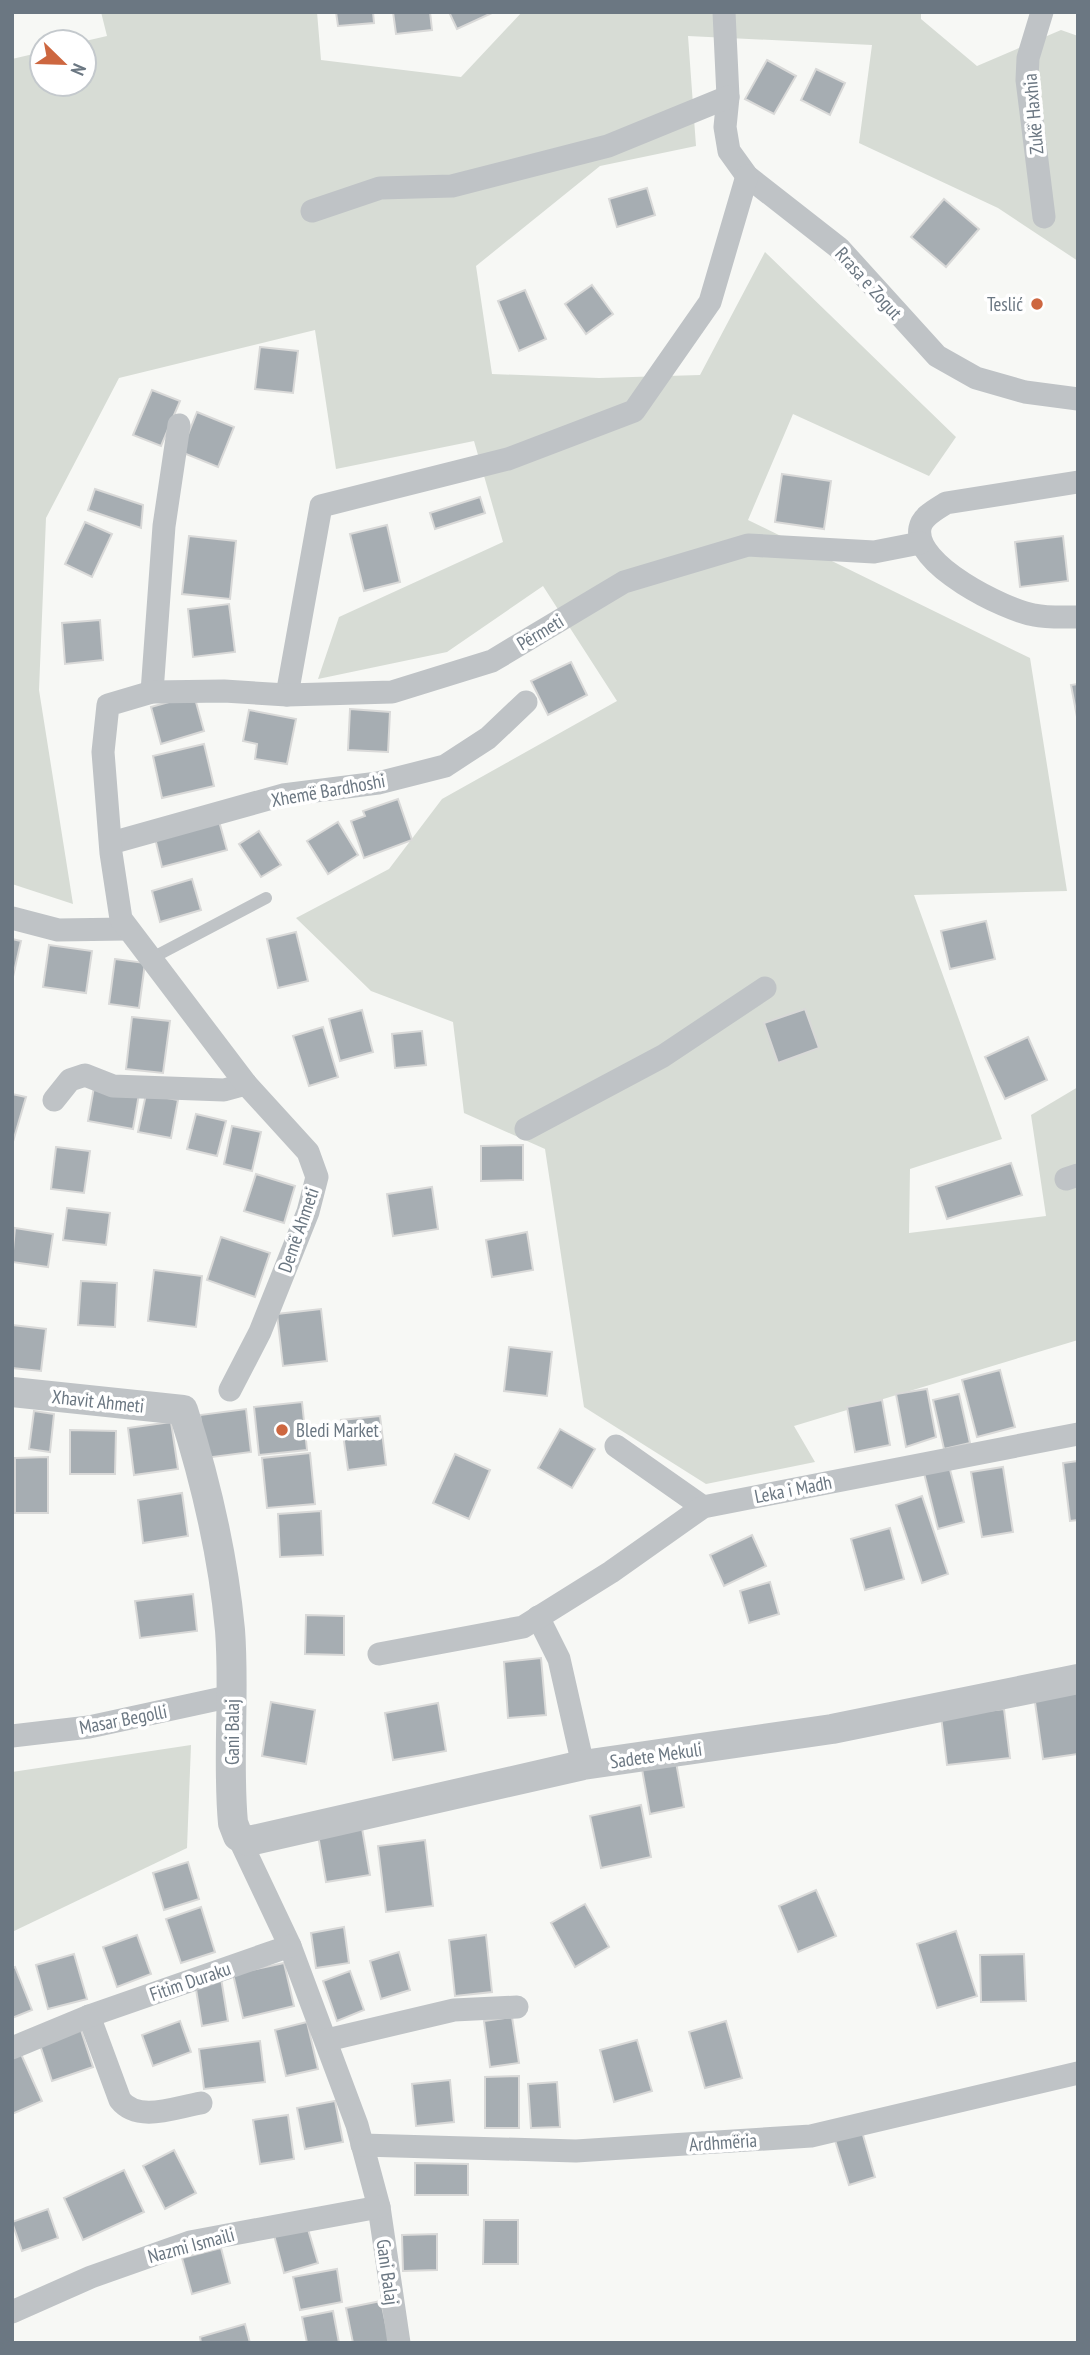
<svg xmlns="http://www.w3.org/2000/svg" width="1090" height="2355" font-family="'PT Sans Narrow',sans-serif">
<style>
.green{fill:#d7dcd5}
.building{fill:#a6adb2;stroke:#d9d9d8;stroke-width:2}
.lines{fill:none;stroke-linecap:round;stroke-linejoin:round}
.service{stroke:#bfc3c6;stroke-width:12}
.minor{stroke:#bfc3c6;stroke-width:23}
.tertiary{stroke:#bfc3c6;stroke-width:30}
.poi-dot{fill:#cd6740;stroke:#fff;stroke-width:2.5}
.labels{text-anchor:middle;stroke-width:7;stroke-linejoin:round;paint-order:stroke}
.street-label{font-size:19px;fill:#6b7782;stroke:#fff}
.poi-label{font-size:19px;fill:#6b7782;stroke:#fff;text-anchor:end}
</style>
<rect width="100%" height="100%" fill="#f7f8f5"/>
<!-- green -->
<g class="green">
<path d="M 101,12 L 317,12 L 321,60 L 461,77 L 522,12 L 921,12 L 921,19 L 977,66 L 1061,30 L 1078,36 L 1078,261 L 998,208 L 859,143 L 872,45 L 688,36 L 696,146 L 600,166 L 476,266 L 492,374 L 599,378 L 700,375 L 765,252 L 956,437 L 929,476 L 793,414 L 748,520 L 1030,658 L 1067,891 L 914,895 L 1002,1139 L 910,1169 L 909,1233 L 1046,1216 L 1031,1115 L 1078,1087 L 1078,1340 L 794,1426 L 815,1462 L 706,1484 L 584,1407 L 545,1149 L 464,1113 L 453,1022 L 371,991 L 296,918 L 389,869 L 442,799 L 617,701 L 543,586 L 447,652 L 318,679 L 339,617 L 503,542 L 474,441 L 336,469 L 315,330 L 119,378 L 46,518 L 39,690 L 73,904 L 12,884 L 12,59 L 42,52 L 42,84 L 84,84 L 84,42 L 81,42 L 107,36 Z"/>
<path d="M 191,1745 L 187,1848 L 12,1932 L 12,1772 Z"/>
</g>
<!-- building -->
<g class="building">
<path d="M 336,12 L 373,12 L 374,23 L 338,26 Z"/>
<path d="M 393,12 L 430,12 L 432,30 L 396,34 Z"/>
<path d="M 449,12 L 494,12 L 457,29 Z"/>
<path d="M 767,60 L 796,76 L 774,114 L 745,99 Z"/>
<path d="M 816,69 L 845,83 L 830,115 L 801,100 Z"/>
<path d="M 647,188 L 655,215 L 617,227 L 609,199 Z"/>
<path d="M 944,199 L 979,229 L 946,267 L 911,237 Z"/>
<path d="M 592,285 L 613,314 L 586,334 L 565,304 Z"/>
<path d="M 525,290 L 546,339 L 519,351 L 498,301 Z"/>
<path d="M 260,347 L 298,351 L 293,393 L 255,389 Z"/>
<path d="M 152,390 L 180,401 L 161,446 L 133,435 Z"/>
<path d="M 197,412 L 234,427 L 218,467 L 181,452 Z"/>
<path d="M 782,474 L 831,481 L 824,529 L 775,522 Z"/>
<path d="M 95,489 L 143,505 L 141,528 L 88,510 Z"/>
<path d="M 480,497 L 485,513 L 435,529 L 430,513 Z"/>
<path d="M 85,522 L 112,534 L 92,577 L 65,564 Z"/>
<path d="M 387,525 L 400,582 L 364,591 L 350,534 Z"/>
<path d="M 189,536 L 236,541 L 230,599 L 182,594 Z"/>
<path d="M 1063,536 L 1068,581 L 1020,587 L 1015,542 Z"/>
<path d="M 229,604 L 235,652 L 193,657 L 188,609 Z"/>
<path d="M 100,620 L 103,660 L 65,664 L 62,623 Z"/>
<path d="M 571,662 L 587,695 L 548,715 L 531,681 Z"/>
<path d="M 1078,684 L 1078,722 L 1071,685 Z"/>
<path d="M 194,695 L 204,731 L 161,744 L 151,707 Z"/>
<path d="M 350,709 L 390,712 L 388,752 L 348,750 Z"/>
<path d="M 249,710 L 296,719 L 287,764 L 255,759 L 257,744 L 243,741 Z"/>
<path d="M 204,744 L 214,786 L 162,798 L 153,756 Z"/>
<path d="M 398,799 L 412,840 L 364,858 L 351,821 L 365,816 L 363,811 Z"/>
<path d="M 219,821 L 227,850 L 162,867 L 155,838 Z"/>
<path d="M 338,822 L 358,855 L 328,874 L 307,841 Z"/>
<path d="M 259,831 L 281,865 L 261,877 L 239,844 Z"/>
<path d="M 192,879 L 201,910 L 160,922 L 152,891 Z"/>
<path d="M 986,921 L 995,959 L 950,969 L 941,931 Z"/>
<path d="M 296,932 L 308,981 L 278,988 L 267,939 Z"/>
<path d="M 12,939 L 21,941 L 12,981 Z"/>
<path d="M 49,945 L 92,951 L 86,993 L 43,987 Z"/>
<path d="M 115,959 L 145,963 L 139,1008 L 109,1004 Z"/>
<path d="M 805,1009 L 819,1048 L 778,1063 L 764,1023 Z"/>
<path d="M 362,1010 L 373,1052 L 340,1061 L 329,1019 Z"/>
<path d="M 132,1017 L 170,1021 L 163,1073 L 126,1069 Z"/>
<path d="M 323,1027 L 338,1077 L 309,1086 L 293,1036 Z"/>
<path d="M 422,1031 L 426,1065 L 395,1068 L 392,1034 Z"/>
<path d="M 1028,1037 L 1047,1080 L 1005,1099 L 985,1057 Z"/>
<path d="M 94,1087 L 139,1094 L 133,1129 L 88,1121 Z"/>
<path d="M 12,1094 L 26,1097 L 12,1145 Z"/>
<path d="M 146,1094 L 178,1100 L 171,1138 L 138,1132 Z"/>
<path d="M 196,1114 L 226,1121 L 217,1156 L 187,1149 Z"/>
<path d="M 232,1126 L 261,1132 L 252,1171 L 224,1164 Z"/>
<path d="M 523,1145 L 523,1180 L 481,1181 L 481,1146 Z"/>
<path d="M 56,1147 L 90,1151 L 84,1193 L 51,1189 Z"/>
<path d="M 1011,1163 L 1022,1195 L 947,1219 L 936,1187 Z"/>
<path d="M 256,1174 L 295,1186 L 284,1223 L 244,1211 Z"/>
<path d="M 432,1187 L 438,1229 L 393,1236 L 387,1194 Z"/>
<path d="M 67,1208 L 110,1213 L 106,1245 L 63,1240 Z"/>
<path d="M 15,1228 L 53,1234 L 48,1267 L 12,1262 Z"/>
<path d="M 527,1232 L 533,1270 L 492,1277 L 486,1240 Z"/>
<path d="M 221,1237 L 270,1253 L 255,1297 L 207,1280 Z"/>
<path d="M 154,1270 L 202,1276 L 196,1327 L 148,1321 Z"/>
<path d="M 81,1281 L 117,1283 L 115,1327 L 78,1325 Z"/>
<path d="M 321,1309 L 327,1361 L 283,1366 L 277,1314 Z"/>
<path d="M 12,1325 L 46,1329 L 41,1371 L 12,1368 Z"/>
<path d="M 509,1347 L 552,1352 L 547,1396 L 504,1391 Z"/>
<path d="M 1000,1370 L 1015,1427 L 977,1437 L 962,1380 Z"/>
<path d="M 927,1389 L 936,1437 L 906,1447 L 896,1394 Z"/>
<path d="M 959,1394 L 970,1443 L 944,1449 L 933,1400 Z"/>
<path d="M 882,1400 L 890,1445 L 855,1452 L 847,1407 Z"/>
<path d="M 302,1402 L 307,1450 L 259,1455 L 254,1407 Z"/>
<path d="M 246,1409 L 251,1452 L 205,1458 L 200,1415 Z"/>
<path d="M 34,1411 L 54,1414 L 50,1452 L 29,1449 Z"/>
<path d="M 380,1416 L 386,1465 L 348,1470 L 341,1420 Z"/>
<path d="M 171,1422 L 178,1469 L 134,1475 L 128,1428 Z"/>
<path d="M 560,1429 L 595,1449 L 572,1488 L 538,1468 Z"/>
<path d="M 70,1430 L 116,1431 L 115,1474 L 70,1474 Z"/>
<path d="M 310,1453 L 315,1504 L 267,1508 L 262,1458 Z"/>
<path d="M 455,1454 L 490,1470 L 469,1519 L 433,1503 Z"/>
<path d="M 48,1457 L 48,1513 L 15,1513 L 15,1458 Z"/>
<path d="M 1078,1461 L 1078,1520 L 1070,1521 L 1063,1463 Z"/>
<path d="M 949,1466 L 964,1522 L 938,1529 L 924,1473 Z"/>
<path d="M 1003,1467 L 1013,1532 L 982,1537 L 971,1472 Z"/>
<path d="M 182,1493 L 188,1536 L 143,1543 L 138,1500 Z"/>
<path d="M 922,1496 L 948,1574 L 922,1583 L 896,1505 Z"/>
<path d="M 321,1511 L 323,1555 L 280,1557 L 278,1514 Z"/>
<path d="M 890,1528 L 904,1579 L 865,1590 L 851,1539 Z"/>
<path d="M 752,1535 L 766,1566 L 724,1586 L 710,1555 Z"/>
<path d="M 770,1582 L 779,1614 L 749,1623 L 740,1591 Z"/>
<path d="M 193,1594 L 197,1631 L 140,1638 L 135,1601 Z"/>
<path d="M 306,1615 L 344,1616 L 344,1655 L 305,1654 Z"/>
<path d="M 541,1658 L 546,1715 L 508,1718 L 504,1662 Z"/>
<path d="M 1033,1688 L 1078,1689 L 1078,1754 L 1043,1759 Z"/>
<path d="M 271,1702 L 315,1710 L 306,1764 L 262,1756 Z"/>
<path d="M 438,1703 L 446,1751 L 393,1760 L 385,1713 Z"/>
<path d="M 1004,1709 L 1010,1758 L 947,1765 L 941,1716 Z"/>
<path d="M 676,1762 L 684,1807 L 650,1814 L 642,1769 Z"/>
<path d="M 641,1805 L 651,1857 L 601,1868 L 590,1816 Z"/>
<path d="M 362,1828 L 370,1875 L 326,1882 L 318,1835 Z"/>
<path d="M 425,1840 L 433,1906 L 386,1912 L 378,1846 Z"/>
<path d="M 188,1862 L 199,1899 L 164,1910 L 153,1873 Z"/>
<path d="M 816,1890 L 836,1936 L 798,1952 L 779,1906 Z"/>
<path d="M 585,1904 L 609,1947 L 575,1967 L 551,1923 Z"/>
<path d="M 201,1907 L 215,1952 L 181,1963 L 166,1919 Z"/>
<path d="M 344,1927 L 349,1963 L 316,1968 L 311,1933 Z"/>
<path d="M 956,1931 L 977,1996 L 937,2008 L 917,1944 Z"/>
<path d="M 137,1935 L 151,1974 L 117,1987 L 103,1947 Z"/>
<path d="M 486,1935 L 492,1992 L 455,1996 L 449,1940 Z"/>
<path d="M 399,1952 L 410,1990 L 381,1999 L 370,1961 Z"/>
<path d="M 74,1954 L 87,1999 L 48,2009 L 36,1965 Z"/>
<path d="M 1024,1954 L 1026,2001 L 981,2002 L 980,1955 Z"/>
<path d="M 284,1963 L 294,2006 L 243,2018 L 233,1974 Z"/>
<path d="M 15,1967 L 32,2010 L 12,2018 L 12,1968 Z"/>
<path d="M 350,1971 L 364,2010 L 337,2021 L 323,1981 Z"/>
<path d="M 221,1978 L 228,2021 L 202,2026 L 195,1983 Z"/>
<path d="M 512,2017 L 519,2063 L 490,2067 L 484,2021 Z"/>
<path d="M 180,2021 L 191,2052 L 153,2066 L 142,2035 Z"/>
<path d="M 726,2021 L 742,2078 L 705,2088 L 689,2032 Z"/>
<path d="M 307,2022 L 318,2069 L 286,2076 L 275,2030 Z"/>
<path d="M 80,2027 L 93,2067 L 52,2081 L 39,2042 Z"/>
<path d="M 637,2040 L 652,2091 L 614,2102 L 600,2050 Z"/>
<path d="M 260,2041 L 265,2082 L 204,2089 L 199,2049 Z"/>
<path d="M 21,2054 L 42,2101 L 12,2114 L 12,2058 Z"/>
<path d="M 519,2076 L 519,2128 L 485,2128 L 485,2077 Z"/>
<path d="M 450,2080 L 454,2122 L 416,2126 L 412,2084 Z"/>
<path d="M 557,2082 L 560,2127 L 531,2128 L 528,2084 Z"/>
<path d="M 335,2101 L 343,2142 L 305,2149 L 297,2108 Z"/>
<path d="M 288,2115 L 294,2159 L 260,2164 L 253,2120 Z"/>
<path d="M 861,2128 L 875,2177 L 849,2185 L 834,2137 Z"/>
<path d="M 174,2150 L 196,2193 L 165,2209 L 143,2166 Z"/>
<path d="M 415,2163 L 468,2164 L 468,2195 L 415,2195 Z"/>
<path d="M 124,2170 L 144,2212 L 83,2240 L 64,2198 Z"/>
<path d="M 48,2209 L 58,2238 L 22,2251 L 12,2222 Z"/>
<path d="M 484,2220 L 518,2220 L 518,2264 L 483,2264 Z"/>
<path d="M 307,2226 L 318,2263 L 284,2273 L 274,2235 Z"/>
<path d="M 437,2234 L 437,2270 L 403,2271 L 402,2235 Z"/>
<path d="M 221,2248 L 230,2283 L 192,2294 L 182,2258 Z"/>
<path d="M 337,2269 L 342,2302 L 300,2310 L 293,2277 Z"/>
<path d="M 381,2301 L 390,2343 L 353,2343 L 346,2308 Z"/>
<path d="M 333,2311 L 339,2343 L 307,2343 L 302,2317 Z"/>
<path d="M 245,2324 L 250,2343 L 201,2343 L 200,2337 Z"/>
</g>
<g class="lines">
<!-- service -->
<path class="service" d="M 152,958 L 266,898"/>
<!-- minor -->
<g class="minor">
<path d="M 724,12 L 728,97 L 725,127 L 729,151 L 747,176 L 839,248 L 937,356 L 976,378 L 1025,392 L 1078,399"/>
<path d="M 1042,12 L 1028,58 L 1027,80 L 1044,217"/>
<path d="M 312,211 L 380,188 L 452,186 L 608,146 L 728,97"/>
<path d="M 1078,482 L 946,503 C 937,509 922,516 920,528 C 913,565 1005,610 1034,615 C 1048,618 1064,617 1078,617"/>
<path d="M 152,692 L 164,526 L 179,425"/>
<path d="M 287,695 L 321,506 L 508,459 L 634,411 L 710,302 L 747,176"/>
<path d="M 111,843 L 283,795 L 378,783 L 445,766 L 488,738 L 526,702"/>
<path d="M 12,918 L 58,930 L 126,929"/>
<path d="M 54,1100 L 70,1080 L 85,1075 L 113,1086 L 224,1090 L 246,1084"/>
<path d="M 526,1129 L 663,1056 L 765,988"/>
<path d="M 1066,1179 L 1078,1175"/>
<path d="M 230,1390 L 260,1332 L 308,1212 L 317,1177 L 308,1152 L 246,1084 L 121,919 L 111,853 L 103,752 L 108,705 L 152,692 L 224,691 L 287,695 L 392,692 L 492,661 L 624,582 L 748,545 L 874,552 L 920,543"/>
<path d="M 616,1446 L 703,1507"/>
<path d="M 538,1617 L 559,1659 L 583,1765"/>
<path d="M 379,1654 L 523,1627 L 611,1572 L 703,1507 L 1078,1434"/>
<path d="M 12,1736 L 89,1727 L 232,1696"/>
<path d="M 238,1836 L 290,1946 L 357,2125 L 379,2207 L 399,2343"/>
<path d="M 89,2016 L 120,2100 C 138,2123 176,2107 201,2103"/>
<path d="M 327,2040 L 454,2010 L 517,2007"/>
<path d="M 12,2048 L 89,2016 L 290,1946"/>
<path d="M 362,2145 L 576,2151 L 811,2136 L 1078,2073"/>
<path d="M 12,2312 L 91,2277 L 190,2242 L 379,2207"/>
</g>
<!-- tertiary -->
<path class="tertiary" d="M 12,1392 L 183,1410 C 206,1482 223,1555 230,1630 C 235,1694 227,1759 233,1823 L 238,1836 L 249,1841 L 583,1765 L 832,1729 L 1078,1679"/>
</g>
<!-- markers -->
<g class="poi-dot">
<circle cx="1037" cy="304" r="7"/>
<circle cx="282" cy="1430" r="7"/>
</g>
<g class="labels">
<!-- street labels -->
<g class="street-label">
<text transform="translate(1033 114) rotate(-95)" y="7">Zukë Haxhia</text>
<text transform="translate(869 283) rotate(48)" y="7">Rrasa e Zogut</text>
<text transform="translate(540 632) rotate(-31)" y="7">Përmeti</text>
<text transform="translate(328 790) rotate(-10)" y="7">Xhemë Bardhoshi</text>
<text transform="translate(298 1230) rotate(-71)" y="7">Demë Ahmeti</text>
<text transform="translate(98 1401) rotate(6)" y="7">Xhavit Ahmeti</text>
<text transform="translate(793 1489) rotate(-11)" y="7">Leka i Madh</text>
<text transform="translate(123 1719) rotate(-11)" y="7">Masar Begolli</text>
<text transform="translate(232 1732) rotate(-90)" y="7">Gani Balaj</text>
<text transform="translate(656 1755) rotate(-8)" y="7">Sadete Mekuli</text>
<text transform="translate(190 1981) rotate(-19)" y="7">Fitim Duraku</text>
<text transform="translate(723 2142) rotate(-4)" y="7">Ardhmëria</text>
<text transform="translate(191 2245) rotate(-15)" y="7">Nazmi Ismaili</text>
<text transform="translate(388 2272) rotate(82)" y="7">Gani Balaj</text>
</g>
<!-- poi labels -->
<g class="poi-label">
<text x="1023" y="311">Teslić</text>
<text x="296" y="1437" text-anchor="start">Bledi Market</text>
</g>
</g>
<!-- border -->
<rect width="1090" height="2355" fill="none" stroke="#6b7782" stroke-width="28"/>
<!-- north arrow -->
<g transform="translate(63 63) rotate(113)"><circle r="33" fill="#ffffff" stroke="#c4c9cd" stroke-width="2"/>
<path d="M0-5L12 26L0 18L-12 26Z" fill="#cd6740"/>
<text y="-10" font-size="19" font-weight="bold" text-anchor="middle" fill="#6b7782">N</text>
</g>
</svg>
